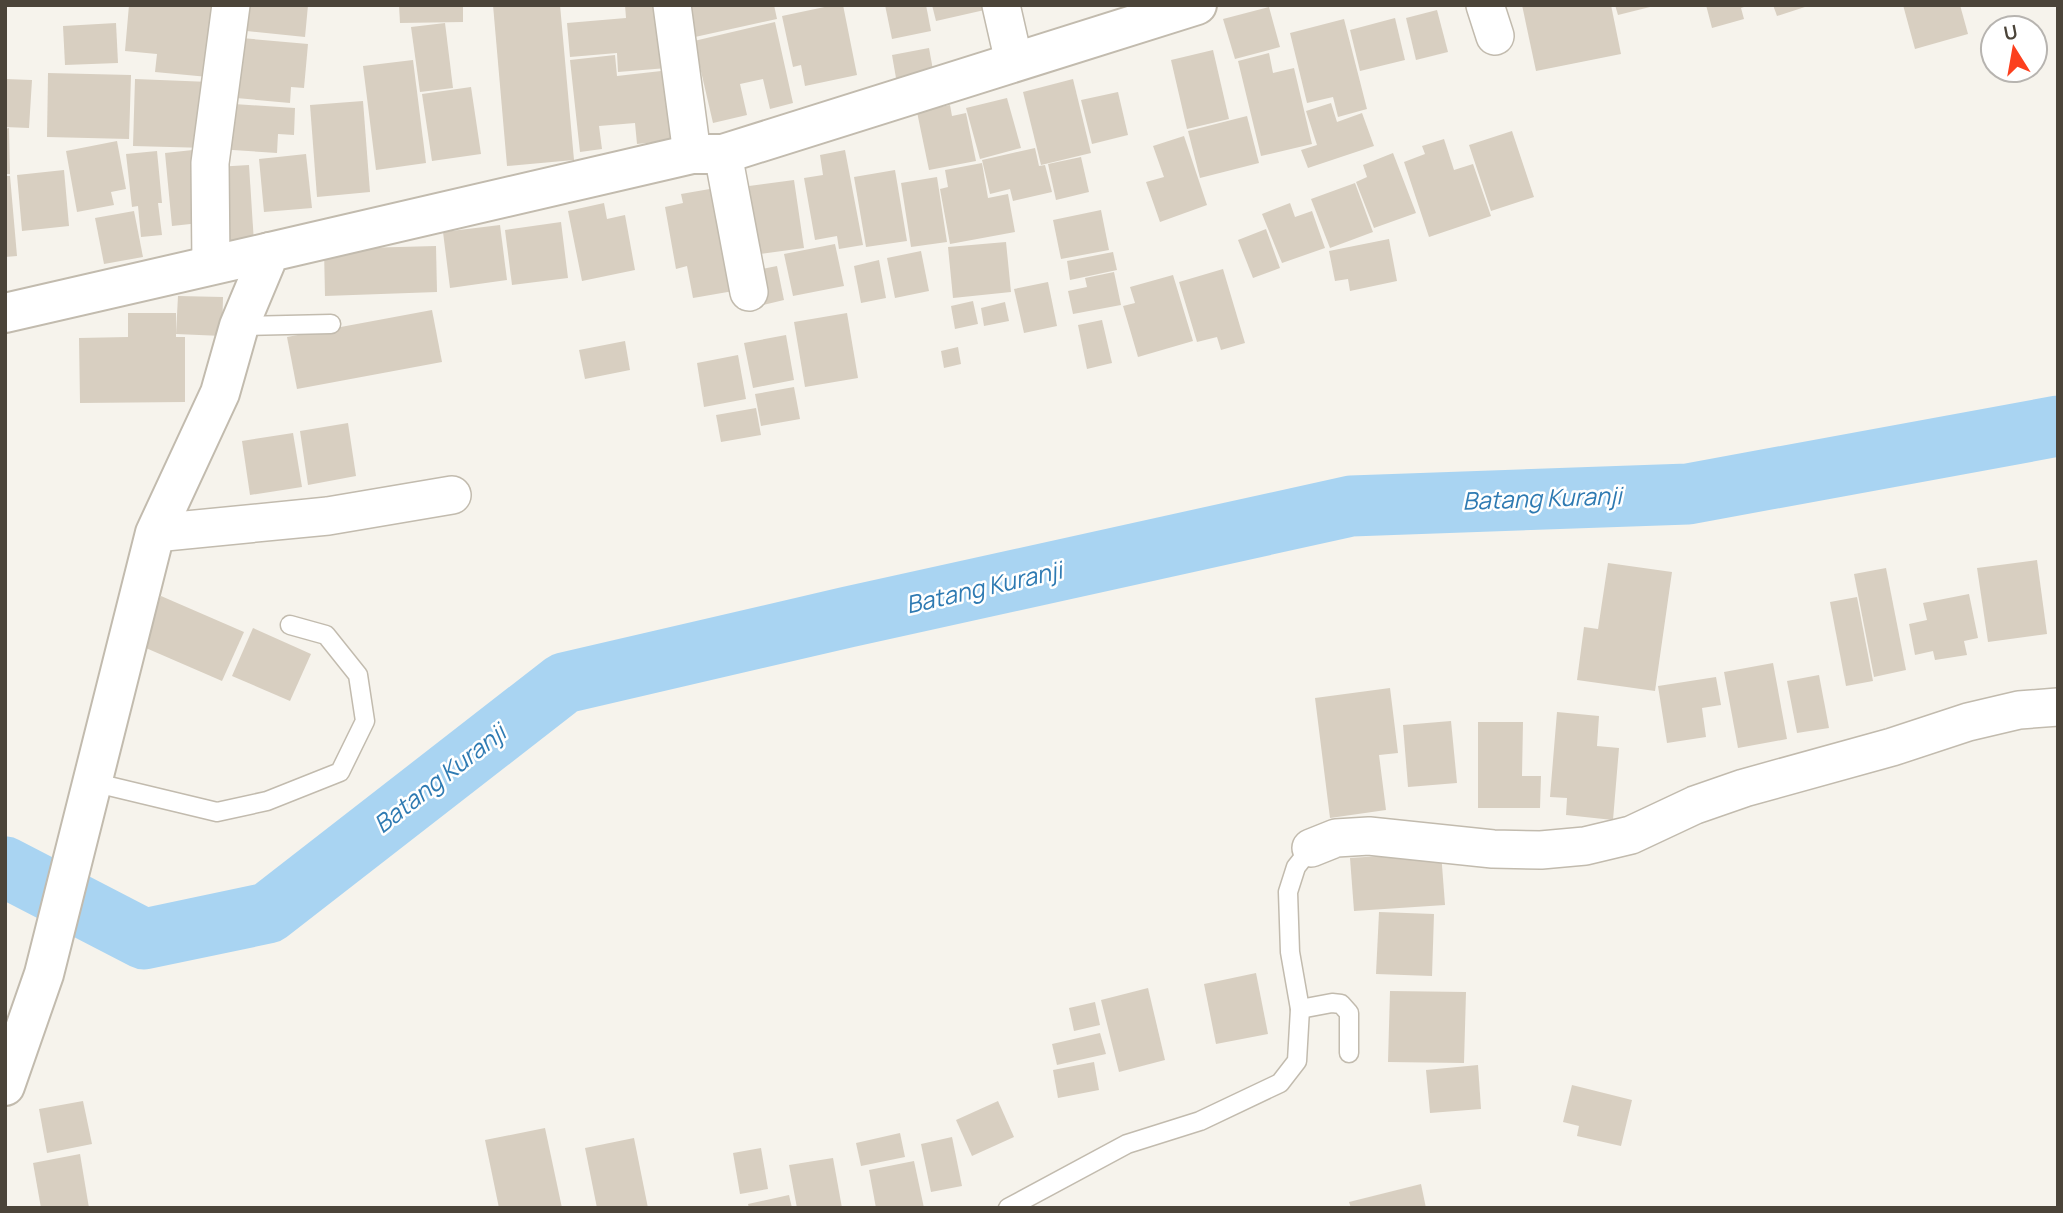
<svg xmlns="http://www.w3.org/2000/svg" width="2063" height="1213" font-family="Manrope,sans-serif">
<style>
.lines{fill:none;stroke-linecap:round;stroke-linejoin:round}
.river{stroke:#a9d4f2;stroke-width:61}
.building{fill:#d8cfc1}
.service-casing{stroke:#c2bbae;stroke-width:21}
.minor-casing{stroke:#c2bbae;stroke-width:40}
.tertiary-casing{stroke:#c2bbae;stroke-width:42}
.service{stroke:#fff;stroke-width:18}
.minor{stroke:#fff;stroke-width:37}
.tertiary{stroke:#fff;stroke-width:38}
.labels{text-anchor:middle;stroke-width:5;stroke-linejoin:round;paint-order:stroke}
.water-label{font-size:24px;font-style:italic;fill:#2e7ab2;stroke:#fff}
</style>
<rect width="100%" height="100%" fill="#f6f3ec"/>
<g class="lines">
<!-- river -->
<path class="river" d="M 5,867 L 144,939 L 268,913 L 564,683 L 848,617 L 1351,506 L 1688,494 L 2058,426"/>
</g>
<!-- building -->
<g class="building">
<path d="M 129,5 L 227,5 L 219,78 L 155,72 L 157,54 L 125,51 Z"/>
<path d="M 239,5 L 308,5 L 305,37 L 237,30 Z"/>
<path d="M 399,5 L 463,5 L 463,22 L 400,23 Z"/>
<path d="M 493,5 L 560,5 L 574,160 L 507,166 Z"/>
<path d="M 625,5 L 662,5 L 667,68 L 618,72 L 617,53 L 570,57 L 567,23 L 626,18 Z"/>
<path d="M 689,5 L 774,5 L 777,19 L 695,37 Z"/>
<path d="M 834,5 L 843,5 L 857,75 L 805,86 L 801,65 L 793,67 L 782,16 Z"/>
<path d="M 885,5 L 926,5 L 931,31 L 892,39 Z"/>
<path d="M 932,5 L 988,5 L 989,9 L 936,21 Z"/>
<path d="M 1522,5 L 1611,5 L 1621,54 L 1536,71 Z"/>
<path d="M 1615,5 L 1654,5 L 1654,6 L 1618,15 Z"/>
<path d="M 1706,5 L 1747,5 L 1747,6 L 1741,8 L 1744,19 L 1712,28 Z"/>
<path d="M 1773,5 L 1808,5 L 1808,6 L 1777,16 Z"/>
<path d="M 1903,5 L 1960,5 L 1968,34 L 1915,49 Z"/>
<path d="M 1269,7 L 1280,47 L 1235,59 L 1223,19 Z"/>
<path d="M 1437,10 L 1448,52 L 1416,60 L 1406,18 Z"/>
<path d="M 1395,18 L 1405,60 L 1360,71 L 1350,30 Z"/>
<path d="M 1344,19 L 1367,109 L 1338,117 L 1333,97 L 1307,103 L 1290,33 Z"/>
<path d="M 775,22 L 793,103 L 770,109 L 763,79 L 740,84 L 747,115 L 713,123 L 694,41 Z"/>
<path d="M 116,23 L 118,63 L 65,65 L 63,26 Z"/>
<path d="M 445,23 L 453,88 L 420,92 L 411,27 Z"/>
<path d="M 230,37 L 308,44 L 304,88 L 291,87 L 290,103 L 225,97 Z"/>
<path d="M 929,48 L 933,70 L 896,78 L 892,55 Z"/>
<path d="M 1213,50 L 1229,119 L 1187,129 L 1171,60 Z"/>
<path d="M 1269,53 L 1273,73 L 1294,68 L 1312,144 L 1261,156 L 1238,61 Z"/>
<path d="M 615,55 L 617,76 L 670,70 L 677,140 L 637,144 L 635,123 L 599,126 L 602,149 L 580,152 L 570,60 Z"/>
<path d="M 413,60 L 426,163 L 376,170 L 363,66 Z"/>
<path d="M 48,73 L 131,75 L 129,139 L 47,137 Z"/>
<path d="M 5,79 L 32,80 L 29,128 L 5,127 Z"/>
<path d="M 135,79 L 210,82 L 207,148 L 133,146 Z"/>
<path d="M 1073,79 L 1091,153 L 1041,165 L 1023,92 Z"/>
<path d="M 471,87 L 481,154 L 432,161 L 422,94 Z"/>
<path d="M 1118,92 L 1128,135 L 1092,144 L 1081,100 Z"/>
<path d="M 1007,98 L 1021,148 L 980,159 L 966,108 Z"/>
<path d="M 363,101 L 370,192 L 317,197 L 310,105 Z"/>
<path d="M 219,103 L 295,108 L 294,135 L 278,134 L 277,153 L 217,149 Z"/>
<path d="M 1331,103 L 1337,122 L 1362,113 L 1374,146 L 1308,168 L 1301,150 L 1317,145 L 1306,111 Z"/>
<path d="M 950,105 L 952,116 L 966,113 L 976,161 L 929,170 L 917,112 Z"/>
<path d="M 1247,116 L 1259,163 L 1200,178 L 1188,131 Z"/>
<path d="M 9,128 L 10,174 L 5,174 L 5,129 Z"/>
<path d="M 1512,131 L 1534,197 L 1491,211 L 1469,145 Z"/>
<path d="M 1184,136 L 1207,205 L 1160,222 L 1146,182 L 1164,177 L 1153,146 Z"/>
<path d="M 1444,139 L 1454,170 L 1473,164 L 1491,216 L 1429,237 L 1404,162 L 1425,154 L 1422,146 Z"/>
<path d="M 117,141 L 126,189 L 111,192 L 114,205 L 77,212 L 66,151 Z"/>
<path d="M 1035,148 L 1039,166 L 1045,165 L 1052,192 L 1013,201 L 1010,189 L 990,194 L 982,160 Z"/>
<path d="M 202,149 L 209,222 L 172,226 L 165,153 Z"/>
<path d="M 845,150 L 863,245 L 839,249 L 837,236 L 815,240 L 804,178 L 823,175 L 820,155 Z"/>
<path d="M 157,151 L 162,203 L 158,203 L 162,235 L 141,237 L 138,206 L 132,207 L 126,154 Z"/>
<path d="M 1393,153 L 1416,213 L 1374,228 L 1356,182 L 1367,177 L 1363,165 Z"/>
<path d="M 306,154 L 312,208 L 264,212 L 259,159 Z"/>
<path d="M 1081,157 L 1089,192 L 1056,200 L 1048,164 Z"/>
<path d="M 982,163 L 988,198 L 1008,194 L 1015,232 L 950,244 L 940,189 L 948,187 L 945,170 Z"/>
<path d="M 249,165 L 254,243 L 220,245 L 216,167 Z"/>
<path d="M 64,170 L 69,226 L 22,231 L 17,175 Z"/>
<path d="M 895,170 L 907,241 L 866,247 L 854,177 Z"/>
<path d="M 5,176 L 10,176 L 17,256 L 5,257 Z"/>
<path d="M 937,177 L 947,242 L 911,247 L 901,183 Z"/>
<path d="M 794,180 L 804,248 L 760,254 L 749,186 Z"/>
<path d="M 1355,183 L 1373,232 L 1330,248 L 1311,199 Z"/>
<path d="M 727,186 L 745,289 L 693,298 L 687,266 L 676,269 L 665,207 L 683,203 L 681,194 Z"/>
<path d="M 604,203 L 607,219 L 625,215 L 635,270 L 582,281 L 568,211 Z"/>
<path d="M 1290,203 L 1295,217 L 1312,211 L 1325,248 L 1282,263 L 1262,214 Z"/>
<path d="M 1101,210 L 1109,250 L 1061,259 L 1053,220 Z"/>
<path d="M 134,211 L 143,257 L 104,264 L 95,218 Z"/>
<path d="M 561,222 L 568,278 L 512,285 L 505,230 Z"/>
<path d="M 500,225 L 507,280 L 450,288 L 443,232 Z"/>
<path d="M 1266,229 L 1280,268 L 1253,278 L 1238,240 Z"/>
<path d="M 1389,239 L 1397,281 L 1350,291 L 1348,279 L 1335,281 L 1329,251 Z"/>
<path d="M 1006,242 L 1011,292 L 953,298 L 948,247 Z"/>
<path d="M 835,244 L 844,286 L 793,296 L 784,254 Z"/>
<path d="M 436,246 L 437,292 L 325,296 L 324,249 Z"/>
<path d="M 921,251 L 929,291 L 895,298 L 887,258 Z"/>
<path d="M 1113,252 L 1117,270 L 1070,280 L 1067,261 Z"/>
<path d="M 879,260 L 886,298 L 861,303 L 854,266 Z"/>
<path d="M 777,266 L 784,300 L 759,306 L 752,271 Z"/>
<path d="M 1223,269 L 1245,343 L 1221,350 L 1217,337 L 1197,342 L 1179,282 Z"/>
<path d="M 1114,272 L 1121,305 L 1073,314 L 1068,291 L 1087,287 L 1085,278 Z"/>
<path d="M 1173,275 L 1193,341 L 1138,357 L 1123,306 L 1135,303 L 1130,287 Z"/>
<path d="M 1048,282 L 1057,326 L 1024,333 L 1014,289 Z"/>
<path d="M 178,296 L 223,297 L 222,336 L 176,334 Z"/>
<path d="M 973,301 L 978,324 L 955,329 L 951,306 Z"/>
<path d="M 1005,302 L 1009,321 L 984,326 L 981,308 Z"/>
<path d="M 432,310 L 442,362 L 297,389 L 287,337 Z"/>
<path d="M 128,313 L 176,313 L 176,337 L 185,337 L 185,402 L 80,403 L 79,338 L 128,337 Z"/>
<path d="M 847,313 L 858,378 L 805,387 L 794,322 Z"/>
<path d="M 1102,320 L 1112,363 L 1087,369 L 1078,325 Z"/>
<path d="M 786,335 L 794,380 L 753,388 L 744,343 Z"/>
<path d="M 625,341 L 630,370 L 585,379 L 579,350 Z"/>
<path d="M 958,347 L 961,364 L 944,368 L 941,351 Z"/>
<path d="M 738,355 L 746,399 L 704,407 L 697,363 Z"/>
<path d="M 794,387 L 800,419 L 761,426 L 755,394 Z"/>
<path d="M 756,408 L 761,435 L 721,442 L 716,415 Z"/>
<path d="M 348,423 L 356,476 L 308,485 L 300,431 Z"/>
<path d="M 293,433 L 302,487 L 250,495 L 242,441 Z"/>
<path d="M 2037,560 L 2047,634 L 1988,642 L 1977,568 Z"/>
<path d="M 1608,563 L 1672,572 L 1655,691 L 1577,680 L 1584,627 L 1598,629 Z"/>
<path d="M 1886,568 L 1906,670 L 1874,677 L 1854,574 Z"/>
<path d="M 1969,594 L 1978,638 L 1964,641 L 1967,655 L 1935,660 L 1933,651 L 1915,655 L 1909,624 L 1927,620 L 1923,603 Z"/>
<path d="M 161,596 L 244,632 L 222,681 L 139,645 Z"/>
<path d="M 1857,597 L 1873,681 L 1846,686 L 1830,602 Z"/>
<path d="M 253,628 L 311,654 L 290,701 L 232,676 Z"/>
<path d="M 1773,663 L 1787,739 L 1738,748 L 1724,672 Z"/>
<path d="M 1819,675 L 1829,728 L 1797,733 L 1787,681 Z"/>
<path d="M 1716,677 L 1721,705 L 1702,708 L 1706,737 L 1667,743 L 1658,686 Z"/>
<path d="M 1390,688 L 1398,753 L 1379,755 L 1386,810 L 1330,818 L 1315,698 Z"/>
<path d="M 1557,712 L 1599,716 L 1597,746 L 1619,748 L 1613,820 L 1566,815 L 1567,798 L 1550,797 Z"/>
<path d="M 1451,721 L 1457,783 L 1408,787 L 1403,725 Z"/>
<path d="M 1478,722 L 1523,722 L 1522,776 L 1541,776 L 1540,808 L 1478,808 Z"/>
<path d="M 1441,852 L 1445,905 L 1354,911 L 1350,858 Z"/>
<path d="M 1379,912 L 1434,914 L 1432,976 L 1376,974 Z"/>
<path d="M 1256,973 L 1268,1034 L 1216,1044 L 1204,984 Z"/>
<path d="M 1148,988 L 1165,1060 L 1119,1072 L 1101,1000 Z"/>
<path d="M 1390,991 L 1466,992 L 1464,1063 L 1388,1062 Z"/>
<path d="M 1095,1002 L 1100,1025 L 1074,1031 L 1069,1008 Z"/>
<path d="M 1100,1033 L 1106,1054 L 1057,1065 L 1052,1044 Z"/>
<path d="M 1094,1062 L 1099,1090 L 1058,1098 L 1053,1070 Z"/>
<path d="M 1478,1065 L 1481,1109 L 1430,1113 L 1426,1070 Z"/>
<path d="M 1572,1085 L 1632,1100 L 1621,1146 L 1577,1136 L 1579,1126 L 1563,1122 Z"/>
<path d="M 83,1101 L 92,1144 L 47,1153 L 39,1109 Z"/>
<path d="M 998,1101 L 1014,1137 L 972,1156 L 956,1120 Z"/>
<path d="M 545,1128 L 562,1208 L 499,1208 L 485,1140 Z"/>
<path d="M 900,1133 L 905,1157 L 861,1166 L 856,1143 Z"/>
<path d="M 952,1137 L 962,1186 L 931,1192 L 921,1144 Z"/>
<path d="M 634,1138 L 648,1208 L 597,1208 L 585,1148 Z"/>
<path d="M 761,1148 L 768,1189 L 740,1194 L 733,1153 Z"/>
<path d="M 80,1154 L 89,1208 L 41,1208 L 33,1163 Z"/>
<path d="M 833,1158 L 842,1208 L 797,1208 L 789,1165 Z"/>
<path d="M 914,1161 L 924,1208 L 876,1208 L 869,1170 Z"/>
<path d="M 1421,1184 L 1426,1208 L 1351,1208 L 1349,1202 Z"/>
<path d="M 789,1195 L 792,1208 L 749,1208 L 748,1204 Z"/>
</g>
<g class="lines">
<!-- service casing -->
<g class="service-casing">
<g id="service">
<path d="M 239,326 L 331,324"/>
<path d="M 92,782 L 217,812 L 267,801 L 340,772 L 365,721 L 358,675 L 326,635 L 290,625"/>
<path d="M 1300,1009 L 1332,1003 L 1341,1004 L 1349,1013 L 1349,1053"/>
<path d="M 1008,1208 L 1127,1144 L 1200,1121 L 1280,1083 L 1297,1061 L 1300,1009 L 1290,952 L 1288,892 L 1296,867 L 1311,848"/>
</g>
</g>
<!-- minor casing -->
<g class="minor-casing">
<g id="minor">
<path d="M 672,5 L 692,154"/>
<path d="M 1001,5 L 1014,62"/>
<path d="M 1485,5 L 1495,36"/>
<path d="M 723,154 L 749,292"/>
<path d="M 211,264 L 210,163 L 231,5"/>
<path d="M 155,533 L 328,516 L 452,495"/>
<path d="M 1311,848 L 1336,838 L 1369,836 L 1493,849 L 1541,850 L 1585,846 L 1631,835 L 1695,805 L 1744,788 L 1892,747 L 1968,722 L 2019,710 L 2058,707"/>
</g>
</g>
<!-- tertiary casing -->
<g class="tertiary-casing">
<g id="tertiary">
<path d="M 5,313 L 270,252"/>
<path d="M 5,1086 L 44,974 L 155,533 L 220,393 L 239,326 L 270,252 L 692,154 L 723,154 L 1197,5"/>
</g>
</g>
<!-- service -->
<use href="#service" class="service"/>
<!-- minor -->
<use href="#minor" class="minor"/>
<!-- tertiary -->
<use href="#tertiary" class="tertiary"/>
</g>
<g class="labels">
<!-- water labels -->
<g class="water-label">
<text transform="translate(1542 499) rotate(-2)" y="8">Batang Kuranji</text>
<text transform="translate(984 588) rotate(-13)" y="8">Batang Kuranji</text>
<text transform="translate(440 779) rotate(-38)" y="8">Batang Kuranji</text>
</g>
</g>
<!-- border -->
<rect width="2063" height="1213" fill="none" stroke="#4b4439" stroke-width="14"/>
<!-- north arrow -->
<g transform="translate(2014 49) rotate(349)"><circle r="33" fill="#ffffff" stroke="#b7b4b0" stroke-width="2"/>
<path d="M0-5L12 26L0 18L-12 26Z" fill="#fc3f1d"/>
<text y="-10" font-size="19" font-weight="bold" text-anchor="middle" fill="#4b4439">U</text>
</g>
</svg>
